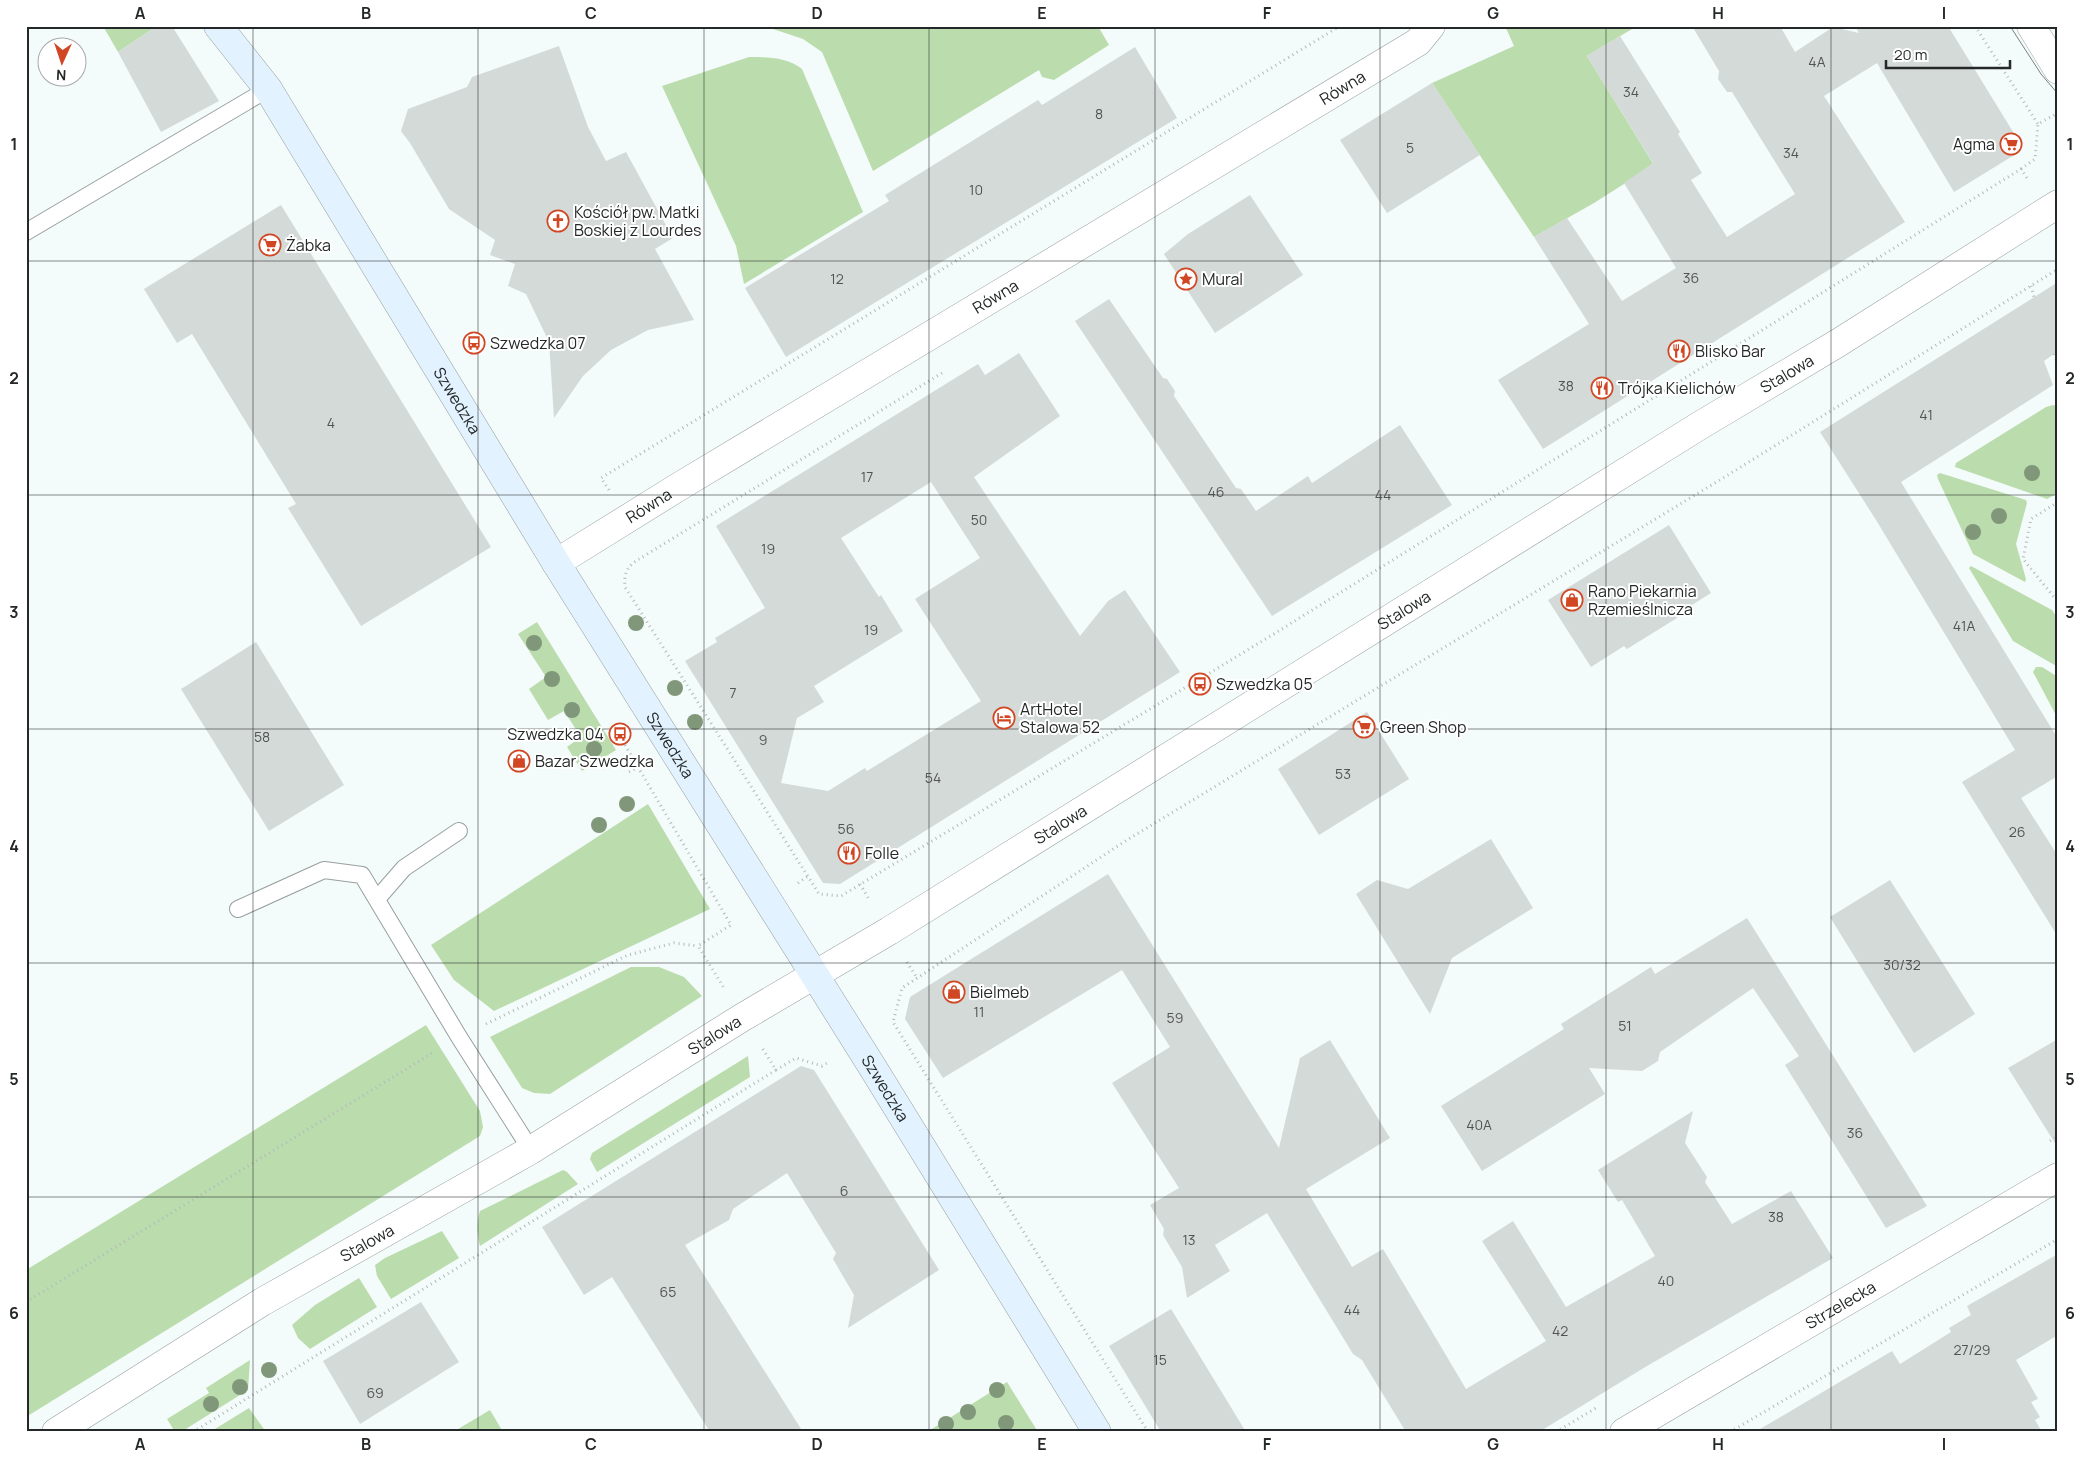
<svg xmlns="http://www.w3.org/2000/svg" width="2084" height="1458" font-family="Manrope,sans-serif">
<style>
.green{fill:#bbddae}
.building{fill:#d4dad7;fill-rule:evenodd}
.lines{fill:none;stroke-linecap:round;stroke-linejoin:round}
.lane-casing{stroke:#989f9f;stroke-width:18}
.street-casing{stroke:#989f9f;stroke-width:29}
.secondary-casing{stroke:#989f9f;stroke-width:29}
.path{stroke:#b3b9b9;stroke-width:3;stroke-dasharray:1 4;stroke-linecap:butt}
.lane{stroke:#fff;stroke-width:16}
.street{stroke:#fff;stroke-width:28}
.secondary{stroke:#e2f3ff;stroke-width:28}
.tram{stroke:#7b8080;stroke-width:1}
.tree{fill:#80977a}
.grid{fill:none;stroke:#252828;stroke-width:1;stroke-opacity:0.55}
.labels{text-anchor:middle;stroke-width:4;stroke-linejoin:round;paint-order:stroke}
.number-label{font-size:14px;fill:#515454}
.street-label{font-size:16px;fill:#252828;stroke:#fff}
.poi-label{font-size:16px;fill:#252828;stroke:#fff;text-anchor:start}
.neatline{fill:none;stroke:#252828;stroke-width:2}
.grid-label{font-size:16px;text-anchor:middle;font-weight:bold;fill:#252828}
</style>
<rect width="100%" height="100%" fill="#f4fbfb"/>
<!-- green -->
<g class="green">
<path d="M 103,26 L 157,26 L 118,52 Z"/>
<path d="M 753,26 L 1098,26 L 1109,45 L 1054,80 L 1042,77 L 1039,70 L 873,171 L 822,52 L 803,39 L 773,29 Z"/>
<path d="M 1505,26 L 1637,26 L 1587,56 L 1654,165 L 1594,203 L 1534,237 L 1432,83 L 1514,46 Z"/>
<path d="M 749,57 C 768,57 788,57 802,69 L 863,212 L 744,284 L 736,246 L 662,86 Z"/>
<path d="M 2053,405 L 2058,406 L 2058,493 L 2047,499 L 1955,467 L 1956,463 L 2046,407 Z"/>
<path d="M 1940,473 L 2026,500 L 2027,503 L 2016,544 L 2026,579 L 2025,582 L 1973,554 L 1938,479 L 1937,475 Z"/>
<path d="M 1971,566 L 2052,610 L 2058,619 L 2058,667 L 2013,641 L 1969,568 Z"/>
<path d="M 537,622 L 616,750 L 582,771 L 567,747 L 581,737 L 564,711 L 548,720 L 529,689 L 546,677 L 518,634 Z"/>
<path d="M 2036,667 L 2042,667 L 2058,677 L 2058,719 L 2033,672 Z"/>
<path d="M 648,804 L 710,909 L 494,1011 L 454,980 L 431,945 Z"/>
<path d="M 631,967 L 659,967 L 684,977 L 702,996 L 550,1094 L 534,1093 L 522,1088 L 490,1037 Z"/>
<path d="M 426,1025 L 480,1111 L 483,1127 L 480,1136 L 26,1417 L 26,1270 Z"/>
<path d="M 748,1056 L 750,1077 L 597,1172 L 590,1159 L 592,1153 Z"/>
<path d="M 563,1170 L 567,1172 L 578,1184 L 480,1246 C 477,1234 476,1223 480,1211 Z"/>
<path d="M 442,1231 L 459,1258 L 391,1299 L 377,1276 L 375,1265 L 385,1258 Z"/>
<path d="M 359,1278 L 377,1307 L 310,1349 L 298,1338 L 292,1325 L 315,1305 Z"/>
<path d="M 250,1360 L 248,1390 L 181,1432 L 175,1432 L 167,1419 L 209,1393 L 206,1388 Z"/>
<path d="M 1007,1382 L 1038,1432 L 927,1432 Z"/>
<path d="M 249,1408 L 266,1432 L 210,1432 Z"/>
<path d="M 490,1410 L 503,1432 L 453,1432 Z"/>
</g>
<!-- building -->
<g class="building">
<path d="M 157,26 L 172,26 L 219,101 L 161,132 L 118,52 Z"/>
<path d="M 1692,26 L 1780,26 L 1795,52 L 1833,27 L 1859,33 L 1855,26 L 1948,26 L 2018,140 L 2016,154 L 1954,192 L 1877,63 L 1824,96 L 1905,222 L 1543,449 L 1498,380 L 1589,324 L 1534,237 L 1567,218 L 1622,301 L 1676,268 L 1624,183 L 1653,163 L 1587,56 L 1620,36 L 1680,132 L 1678,134 L 1702,173 L 1691,180 L 1727,237 L 1795,194 L 1732,92 L 1727,92 L 1718,79 L 1719,71 Z"/>
<path d="M 559,46 L 588,127 L 606,161 L 626,152 L 673,238 L 655,249 L 694,320 L 648,330 L 611,350 L 583,376 L 554,418 L 549,342 L 526,294 L 508,286 L 515,264 L 490,255 L 495,240 L 449,209 L 410,143 L 401,131 L 408,109 L 467,87 L 472,77 Z"/>
<path d="M 1135,47 L 1177,118 L 786,357 L 745,288 L 889,201 L 885,195 L 1038,100 L 1042,105 Z"/>
<path d="M 1432,83 L 1480,155 L 1387,213 L 1340,140 Z"/>
<path d="M 1250,195 L 1303,275 L 1215,333 L 1164,254 L 1188,234 Z"/>
<path d="M 281,205 L 491,547 L 361,626 L 288,508 L 296,504 L 192,334 L 177,343 L 144,289 Z"/>
<path d="M 2058,282 L 2058,351 L 2044,361 L 2053,385 L 1901,482 L 2058,739 L 2058,776 L 2021,798 L 2058,856 L 2058,937 L 1962,782 L 2015,750 L 1876,520 L 1820,432 Z"/>
<path d="M 1109,299 L 1163,378 L 1167,379 L 1175,391 L 1174,396 L 1236,488 L 1241,489 L 1256,511 L 1308,476 L 1312,483 L 1400,425 L 1452,505 L 1272,616 L 1075,321 Z"/>
<path d="M 1019,353 L 1060,416 L 974,477 L 1080,636 L 1108,601 L 1125,590 L 1180,672 L 840,884 L 823,883 L 685,661 L 717,642 L 715,638 L 765,608 L 716,526 L 978,364 L 985,375 ZM 931,482 L 980,558 L 915,599 L 981,701 L 867,771 L 865,768 L 828,791 L 781,783 L 797,718 L 824,702 L 814,686 L 903,631 L 881,595 L 879,597 L 841,538 Z"/>
<path d="M 1669,525 L 1711,593 L 1676,615 L 1677,618 L 1627,649 L 1624,646 L 1591,667 L 1548,600 Z"/>
<path d="M 256,642 L 344,785 L 269,831 L 181,689 Z"/>
<path d="M 1367,712 L 1409,779 L 1319,835 L 1278,769 Z"/>
<path d="M 1491,839 L 1533,908 L 1452,958 L 1430,1014 L 1356,894 L 1377,880 L 1408,889 Z"/>
<path d="M 1108,874 L 1279,1148 L 1300,1058 L 1330,1040 L 1390,1138 L 1306,1189 L 1352,1267 L 1383,1249 L 1466,1389 L 1546,1341 L 1482,1241 L 1513,1221 L 1566,1307 L 1655,1256 L 1622,1200 L 1618,1202 L 1598,1170 L 1693,1111 L 1685,1143 L 1707,1177 L 1705,1182 L 1732,1224 L 1791,1191 L 1833,1258 L 1647,1366 L 1539,1432 L 1406,1432 L 1362,1360 L 1353,1354 L 1267,1213 L 1215,1245 L 1230,1271 L 1187,1298 L 1182,1267 L 1163,1235 L 1164,1229 L 1150,1205 L 1179,1188 L 1112,1083 L 1170,1047 L 1122,970 L 943,1078 L 905,1019 L 910,997 Z"/>
<path d="M 1890,880 L 1975,1014 L 1914,1053 L 1830,917 Z"/>
<path d="M 1747,918 L 1927,1206 L 1886,1228 L 1785,1065 L 1799,1056 L 1753,988 L 1660,1052 L 1658,1061 L 1642,1071 L 1589,1068 L 1605,1094 L 1482,1171 L 1441,1106 L 1564,1029 L 1561,1024 L 1651,967 L 1655,974 Z"/>
<path d="M 2058,1039 L 2058,1148 L 2008,1068 Z"/>
<path d="M 801,1066 L 814,1070 L 939,1270 L 848,1328 L 854,1295 L 833,1259 L 836,1253 L 787,1173 L 733,1209 L 729,1220 L 685,1245 L 803,1432 L 710,1432 L 612,1277 L 584,1295 L 542,1227 Z"/>
<path d="M 2058,1254 L 2058,1335 L 2016,1360 L 2038,1399 L 2031,1402 L 2040,1417 L 2035,1420 L 2042,1432 L 1755,1432 L 1892,1351 L 1900,1364 L 1951,1332 L 1949,1328 L 1971,1315 L 1967,1306 Z"/>
<path d="M 421,1302 L 459,1362 L 360,1424 L 323,1361 Z"/>
<path d="M 1171,1309 L 1246,1432 L 1161,1432 L 1109,1346 Z"/>
</g>
<g class="lines">
<!-- lane casing -->
<g class="lane-casing">
<g id="lane">
<path d="M 26,232 L 268,89"/>
<path d="M 377,899 L 404,868 L 459,831"/>
<path d="M 238,909 L 324,870 L 362,875 L 459,1037 L 531,1150"/>
</g>
</g>
<!-- street casing -->
<g class="street-casing">
<g id="street">
<path d="M 2031,26 L 2058,70"/>
<path id="s1" d="M 556,563 L 680,486 L 1418,42 L 1431,26"/>
<path id="s2" d="M 56,1432 L 262,1302 L 531,1150 L 743,1017 L 889,931 L 1699,426 L 1838,343 L 2058,204"/>
<path id="s3" d="M 1624,1432 L 2058,1177"/>
</g>
</g>
<!-- secondary casing -->
<g class="secondary-casing">
<g id="secondary">
<path id="s4" d="M 218,26 L 268,89 L 556,563 L 873,1068 L 1097,1432"/>
</g>
</g>
<!-- path -->
<g class="path">
<path d="M 1975,26 L 2038,124"/>
<path d="M 2021,169 L 2035,159 L 2038,124 L 2058,113"/>
<path d="M 2031,286 L 2034,297"/>
<path d="M 2054,354 L 2058,364"/>
<path d="M 942,373 L 649,553 C 633,563 623,566 625,587 L 819,894 L 841,896 L 1269,637 L 2021,169 L 2029,181"/>
<path d="M 609,490 L 601,478 L 1340,26"/>
<path d="M 2058,502 L 2031,519 L 2023,559 L 2058,602"/>
<path d="M 625,745 L 731,925 L 698,946 L 724,988"/>
<path d="M 629,772 L 638,767"/>
<path d="M 798,883 L 808,876"/>
<path d="M 860,884 L 870,901"/>
<path d="M 907,962 L 917,978"/>
<path d="M 486,1024 L 628,955 L 674,943 L 698,946"/>
<path d="M 776,1070 L 796,1058 L 822,1066 L 827,1063"/>
<path d="M 2050,1141 L 2058,1136"/>
<path d="M 26,1302 L 434,1052"/>
<path d="M 193,1432 L 776,1070 L 761,1046"/>
<path d="M 1148,1432 L 893,1022 L 902,988 L 1127,840 L 1728,475 L 2058,269"/>
<path d="M 1556,1432 L 1596,1408"/>
<path d="M 1730,1432 L 2058,1239"/>
</g>
<!-- lane -->
<use href="#lane" class="lane"/>
<!-- street -->
<use href="#street" class="street"/>
<!-- secondary -->
<use href="#secondary" class="secondary"/>
<!-- tram -->
<path class="tram" d="M 2010,26 L 2041,74 L 2058,94"/>
</g>
<!-- trees -->
<g class="tree">
<circle cx="2032" cy="473" r="8"/>
<circle cx="1999" cy="516" r="8"/>
<circle cx="1973" cy="532" r="8"/>
<circle cx="636" cy="623" r="8"/>
<circle cx="534" cy="643" r="8"/>
<circle cx="552" cy="679" r="8"/>
<circle cx="675" cy="688" r="8"/>
<circle cx="572" cy="710" r="8"/>
<circle cx="695" cy="722" r="8"/>
<circle cx="594" cy="749" r="8"/>
<circle cx="627" cy="804" r="8"/>
<circle cx="599" cy="825" r="8"/>
<circle cx="269" cy="1370" r="8"/>
<circle cx="240" cy="1387" r="8"/>
<circle cx="997" cy="1390" r="8"/>
<circle cx="211" cy="1404" r="8"/>
<circle cx="968" cy="1412" r="8"/>
<circle cx="1006" cy="1423" r="8"/>
<circle cx="946" cy="1424" r="8"/>
</g>
<!-- grid -->
<path class="grid" d="M 253,26 L 253,1432M 478,26 L 478,1432M 704,26 L 704,1432M 929,26 L 929,1432M 1155,26 L 1155,1432M 1380,26 L 1380,1432M 1606,26 L 1606,1432M 1831,26 L 1831,1432M 26,261 L 2058,261M 26,495 L 2058,495M 26,729 L 2058,729M 26,963 L 2058,963M 26,1197 L 2058,1197"/>
<!-- icons -->
<defs>
<g id="supermarket-ring" transform="scale(1.125)"><circle r="9.5" fill="#fff" stroke="#d14724" stroke-width="1.5"/><path d="M-6-5.5h2.5l.6 2H6L4.5 2H-2.5L-4.4-4H-6ZM-1.5 3.2a1.3 1.3 0 1 0 .1 0ZM3 3.2a1.3 1.3 0 1 0 .1 0Z" fill="#d14724"/></g>
<g id="church-ring" transform="scale(1.125)"><circle r="9.5" fill="#fff" stroke="#d14724" stroke-width="1.5"/><path d="M-1.2-6h2.4v3.5h3.3v2.4h-3.3V6h-2.4V-.1h-3.3v-2.4h3.3Z" fill="#d14724"/></g>
<g id="sight-ring" transform="scale(1.125)"><circle r="9.5" fill="#fff" stroke="#d14724" stroke-width="1.5"/><path d="M0-6L1.8-2.2L6-1.7L2.9 1.2L3.7 5.4L0 3.3L-3.7 5.4L-2.9 1.2L-6-1.7L-1.8-2.2Z" fill="#d14724"/></g>
<g id="bus-ring" transform="scale(1.125)"><circle r="9.5" fill="#fff" stroke="#d14724" stroke-width="1.5"/><path d="M-5-6H5V4H4V6H2V4H-2V6H-4V4H-5ZM-3.5-4V0h7V-4ZM-3.5 1.2v1.5H-2V1.2ZM2 1.2v1.5H3.5V1.2Z" fill="#d14724"/></g>
<g id="restaurant-ring" transform="scale(1.125)"><circle r="9.5" fill="#fff" stroke="#d14724" stroke-width="1.5"/><path d="M-5-6h1v4h1v-4h1v4h1v-4h1v5L-1.5 .5V6h-2V.5L-5-1ZM5-6V6H3V1.5H1.5Q1.5-4 5-6Z" fill="#d14724"/></g>
<g id="shop-ring" transform="scale(1.125)"><circle r="9.5" fill="#fff" stroke="#d14724" stroke-width="1.5"/><path d="M-5-2.5h2.3a2.7 3.5 0 0 1 5.4 0H5L5.5 6h-11ZM-1.5-2.5h3a1.5 2.3 0 0 0-3 0Z" fill="#d14724"/></g>
<g id="hotel-ring" transform="scale(1.125)"><circle r="9.5" fill="#fff" stroke="#d14724" stroke-width="1.5"/><path d="M-6-4.5h1.5V1H6V5H4.5V3h-9V5H-6ZM-4 0a1.8 1.8 0 1 1 3.6 0ZM.5 0V-2.5h3Q6-2.5 6 0Z" fill="#d14724"/></g>
</defs>
<g fill-rule="evenodd">
<use href="#supermarket-ring" x="2011" y="144"/>
<use href="#church-ring" x="558" y="221"/>
<use href="#supermarket-ring" x="270" y="245"/>
<use href="#sight-ring" x="1186" y="279"/>
<use href="#bus-ring" x="474" y="343"/>
<use href="#restaurant-ring" x="1679" y="351"/>
<use href="#restaurant-ring" x="1602" y="388"/>
<use href="#shop-ring" x="1572" y="600"/>
<use href="#bus-ring" x="1200" y="684"/>
<use href="#hotel-ring" x="1004" y="718"/>
<use href="#supermarket-ring" x="1364" y="727"/>
<use href="#bus-ring" x="620" y="734"/>
<use href="#shop-ring" x="519" y="761"/>
<use href="#restaurant-ring" x="849" y="853"/>
<use href="#shop-ring" x="954" y="992"/>
</g>
<g class="labels">
<!-- number labels -->
<g class="number-label">
<text x="1817" y="67">4A</text>
<text x="1631" y="97">34</text>
<text x="1099" y="119">8</text>
<text x="1410" y="153">5</text>
<text x="1791" y="158">34</text>
<text x="976" y="195">10</text>
<text x="1691" y="283">36</text>
<text x="837" y="284">12</text>
<text x="1566" y="391">38</text>
<text x="1926" y="420">41</text>
<text x="331" y="428">4</text>
<text x="867" y="482">17</text>
<text x="1216" y="497">46</text>
<text x="1383" y="500">44</text>
<text x="979" y="525">50</text>
<text x="768" y="554">19</text>
<text x="1964" y="631">41A</text>
<text x="871" y="635">19</text>
<text x="733" y="698">7</text>
<text x="262" y="742">58</text>
<text x="763" y="745">9</text>
<text x="1343" y="779">53</text>
<text x="933" y="783">54</text>
<text x="846" y="834">56</text>
<text x="2017" y="837">26</text>
<text x="1902" y="970">30/32</text>
<text x="979" y="1017">11</text>
<text x="1175" y="1023">59</text>
<text x="1625" y="1031">51</text>
<text x="1479" y="1130">40A</text>
<text x="1855" y="1138">36</text>
<text x="844" y="1196">6</text>
<text x="1776" y="1222">38</text>
<text x="1189" y="1245">13</text>
<text x="1666" y="1286">40</text>
<text x="668" y="1297">65</text>
<text x="1352" y="1315">44</text>
<text x="1560" y="1336">42</text>
<text x="1972" y="1355">27/29</text>
<text x="1160" y="1365">15</text>
<text x="375" y="1398">69</text>
</g>
<!-- street labels -->
<g class="street-label">
<text dy="6" stroke="none"><textPath href="#s1" startOffset="919">Równa</textPath></text>
<text dy="6" stroke="none"><textPath href="#s1" startOffset="514">Równa</textPath></text>
<text dy="6" stroke="none"><textPath href="#s2" startOffset="2029">Stalowa</textPath></text>
<text dy="6" stroke="none"><textPath href="#s4" startOffset="445">Szwedzka</textPath></text>
<text dy="6" stroke="none"><textPath href="#s1" startOffset="109">Równa</textPath></text>
<text dy="6" stroke="none"><textPath href="#s2" startOffset="1579">Stalowa</textPath></text>
<text dy="6" stroke="none"><textPath href="#s4" startOffset="850">Szwedzka</textPath></text>
<text dy="6" stroke="none"><textPath href="#s2" startOffset="1174">Stalowa</textPath></text>
<text dy="6" stroke="none"><textPath href="#s2" startOffset="769">Stalowa</textPath></text>
<text dy="6" stroke="none"><textPath href="#s4" startOffset="1255">Szwedzka</textPath></text>
<text dy="6" stroke="none"><textPath href="#s2" startOffset="364">Stalowa</textPath></text>
<text dy="6" stroke="none"><textPath href="#s3" startOffset="251">Strzelecka</textPath></text>
</g>
<!-- poi labels -->
<g class="poi-label">
<text x="1995" y="150" text-anchor="end">Agma</text>
<text x="574" y="218">Kościół pw. Matki<tspan x="574" dy="18">Boskiej z Lourdes</tspan></text>
<text x="286" y="251">Żabka</text>
<text x="1202" y="285">Mural</text>
<text x="490" y="349">Szwedzka 07</text>
<text x="1695" y="357">Blisko Bar</text>
<text x="1618" y="394">Trójka Kielichów</text>
<text x="1588" y="597">Rano Piekarnia<tspan x="1588" dy="18">Rzemieślnicza</tspan></text>
<text x="1216" y="690">Szwedzka 05</text>
<text x="1020" y="715">ArtHotel<tspan x="1020" dy="18">Stalowa 52</tspan></text>
<text x="1380" y="733">Green Shop</text>
<text x="604" y="740" text-anchor="end">Szwedzka 04</text>
<text x="535" y="767">Bazar Szwedzka</text>
<text x="865" y="859">Folle</text>
<text x="970" y="998">Bielmeb</text>
</g>
</g>
<!-- border -->
<rect width="2084" height="1458" fill="none" stroke="#ffffff" stroke-width="55"/>
<!-- north arrow -->
<g transform="translate(62 62) rotate(183)"><circle r="24" fill="#ffffff" stroke="#a8a9a9"/>
<path d="M0-4L9 19L0 12L-9 19Z" fill="#d14724"/>
<text y="-8" font-size="14" font-weight="bold" text-anchor="middle" fill="#252828">N</text>
</g>
<!-- scale -->
<path d="M1886 60v8h124v-8" fill="none" stroke="#252828" stroke-width="2.5"/>
<text x="1894" y="60" font-size="15" fill="#252828" stroke="#ffffff" stroke-width="4" paint-order="stroke">20 m</text>
<rect x="28" y="28" width="2028" height="1402" class="neatline"/>
<g class="grid-label">
<text x="140" y="19">A</text>
<text x="366" y="19">B</text>
<text x="591" y="19">C</text>
<text x="817" y="19">D</text>
<text x="1042" y="19">E</text>
<text x="1267" y="19">F</text>
<text x="1493" y="19">G</text>
<text x="1718" y="19">H</text>
<text x="1944" y="19">I</text>
<text x="14" y="150">1</text>
<text x="2070" y="150">1</text>
<text x="14" y="384">2</text>
<text x="2070" y="384">2</text>
<text x="14" y="618">3</text>
<text x="2070" y="618">3</text>
<text x="14" y="852">4</text>
<text x="2070" y="852">4</text>
<text x="14" y="1085">5</text>
<text x="2070" y="1085">5</text>
<text x="14" y="1319">6</text>
<text x="2070" y="1319">6</text>
<text x="140" y="1450">A</text>
<text x="366" y="1450">B</text>
<text x="591" y="1450">C</text>
<text x="817" y="1450">D</text>
<text x="1042" y="1450">E</text>
<text x="1267" y="1450">F</text>
<text x="1493" y="1450">G</text>
<text x="1718" y="1450">H</text>
<text x="1944" y="1450">I</text>
</g>
</svg>
